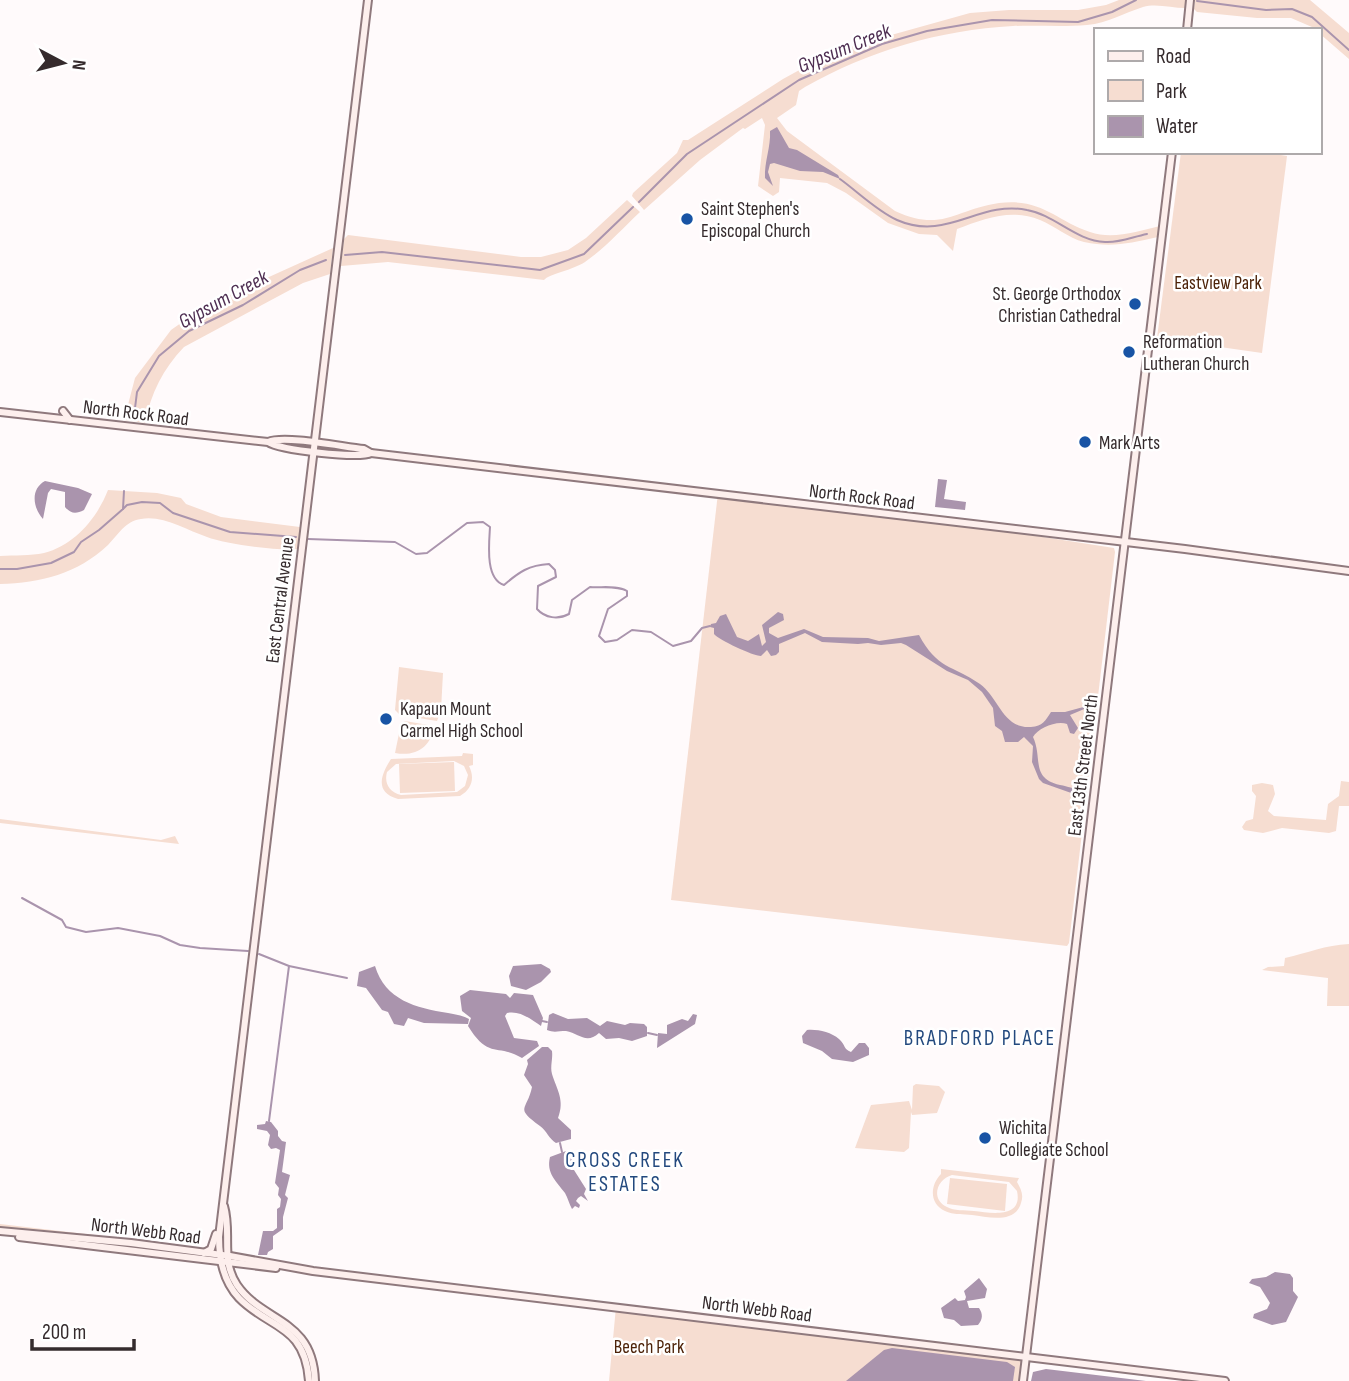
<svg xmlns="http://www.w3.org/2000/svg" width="1349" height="1381" font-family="'Sofia Sans Condensed',sans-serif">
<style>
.green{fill:#f6ddd1;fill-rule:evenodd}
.water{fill:#aa94ad}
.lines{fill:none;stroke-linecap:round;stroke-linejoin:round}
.stream{stroke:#aa94ad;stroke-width:2}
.secondary-casing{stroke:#8f797d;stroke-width:10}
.secondary{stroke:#fdefed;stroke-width:6}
.poi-dot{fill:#1854a5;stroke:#fff;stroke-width:2.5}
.labels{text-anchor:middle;stroke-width:5;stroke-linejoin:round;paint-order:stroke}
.poi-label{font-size:19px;fill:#352b2d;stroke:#fff;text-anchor:start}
.park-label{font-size:19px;fill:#4d2309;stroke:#fff}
.street-label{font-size:19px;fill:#352b2d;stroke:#fff}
.water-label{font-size:21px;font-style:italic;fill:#4e2e52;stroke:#fff}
.neighbourhood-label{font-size:21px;letter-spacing:2px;fill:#23497e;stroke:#fff}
</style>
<rect width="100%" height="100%" fill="#fffafb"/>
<!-- green -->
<g class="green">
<path d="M 1119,0 L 1187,0 L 1185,8 C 1172,8 1156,3 1143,7 C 1124,13 1108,23 1087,25 C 1062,27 1038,25 1013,26 C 939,30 869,51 805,87 L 799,91 L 796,105 L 777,118 L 787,131 L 895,211 C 942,233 956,209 999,203 C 1042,198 1055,220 1090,232 C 1113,240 1138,231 1160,226 L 1158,237 C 1130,243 1112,248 1084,242 C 1068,238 1055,226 1040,220 C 1011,208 984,219 957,229 L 953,251 L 937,235 L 919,234 L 888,223 L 846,193 L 827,183 L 780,178 L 779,192 L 773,196 L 758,186 L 765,125 L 762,118 L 745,129 L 743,128 L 700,160 L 644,210 L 632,196 L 633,193 L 677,153 L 683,140 L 688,140 L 783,79 L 834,51 L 970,13 L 1009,10 L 1078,10 L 1106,5 Z"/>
<path d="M 1195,0 L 1310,0 L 1349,33 L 1349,59 L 1319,33 L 1319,30 L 1291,18 L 1257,18 L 1197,12 L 1194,9 Z"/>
<path d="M 1181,152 L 1263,152 L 1287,156 L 1262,353 L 1157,338 Z"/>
<path d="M 627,200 L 640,212 C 622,229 605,248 585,262 C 573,270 549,274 544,280 L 388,262 L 341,266 L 344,239 L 348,235 L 521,257 L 541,257 L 568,250 L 586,238 Z"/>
<path d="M 333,248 L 330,274 L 303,283 L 184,347 C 163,369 151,393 145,423 L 124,420 L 135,378 L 171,330 L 205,306 Z"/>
<path d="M 108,490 L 157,493 L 181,498 L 186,504 L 221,517 L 300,527 L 297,549 C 278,551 225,544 207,537 C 186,530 163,515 141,519 C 125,521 118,535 108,545 C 77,574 41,583 0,584 L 0,556 C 15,555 30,556 44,553 C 75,545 97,518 108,490 Z"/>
<path d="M 718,493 L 914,517 L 1114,548 L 1115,552 L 1069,943 L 1067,946 L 671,900 Z"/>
<path d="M 399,667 L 443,673 L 441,710 L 437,721 L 400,715 L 395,710 Z"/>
<path d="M 405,721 L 434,726 C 431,747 416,757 395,753 L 401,724 Z"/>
<path d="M 463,753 L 473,754 L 473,765 L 469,766 C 475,778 472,789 460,796 L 398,799 C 373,792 382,773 391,759 L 462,756 ZM 454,761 L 464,766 L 468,775 L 465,786 L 457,792 L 401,795 C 389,792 384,783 387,772 L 396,764 Z"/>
<path d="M 454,762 L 455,791 L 400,793 L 399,764 Z"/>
<path d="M 1341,781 L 1349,782 L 1349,806 L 1339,806 L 1336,831 L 1329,833 L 1282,828 L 1263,833 L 1244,830 L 1242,827 L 1246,821 L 1253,819 L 1256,796 L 1252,791 L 1252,785 L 1262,783 L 1273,785 L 1275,794 L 1268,811 L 1274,816 L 1326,820 L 1328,804 L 1339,796 Z"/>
<path d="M 0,819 L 161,840 L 175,836 L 179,844 L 0,823 Z"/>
<path d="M 1349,944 L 1349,1006 L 1327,1006 L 1328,978 L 1262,970 L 1268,967 L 1284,966 L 1285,958 C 1308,953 1325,945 1349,944 Z"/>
<path d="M 916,1084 L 939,1086 L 945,1092 L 937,1113 L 912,1115 L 911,1112 L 909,1148 L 904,1152 L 855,1148 L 871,1105 L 909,1101 L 912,1110 L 913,1086 Z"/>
<path d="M 941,1169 L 1019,1178 L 1017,1182 C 1021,1189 1024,1195 1021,1203 C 1015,1224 988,1217 972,1215 C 964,1214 953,1215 945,1211 C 929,1204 930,1185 941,1174 ZM 952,1175 L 1009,1182 L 1017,1191 C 1023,1219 991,1213 974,1211 C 965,1210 954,1211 947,1207 C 930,1199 937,1179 952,1175 Z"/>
<path d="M 950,1178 L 1007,1184 L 1005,1211 L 947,1204 Z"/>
<path d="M 0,1224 L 129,1239 L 0,1229 Z"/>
<path d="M 616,1307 L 1026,1357 L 1023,1381 L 609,1381 Z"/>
</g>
<!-- water -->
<g class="water">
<path d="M 777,127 L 789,148 L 797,150 L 838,175 L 840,179 L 823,172 L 800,171 L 774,163 L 770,164 L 768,172 L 773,186 L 765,178 C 764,162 771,147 770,131 Z"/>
<path d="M 938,479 L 947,480 L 944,499 L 966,502 L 965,510 L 935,507 Z"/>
<path d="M 45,481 L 78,488 L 92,494 L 84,510 C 76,514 71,514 65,507 L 65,492 L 51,489 L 48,493 L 43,519 C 33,508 30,489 45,481 Z"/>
<path d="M 778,612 L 783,614 L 784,620 L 769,628 L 769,633 L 778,638 L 804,629 L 823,637 L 868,638 L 879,641 L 919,635 C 937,669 952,665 980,684 C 999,698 1003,729 1031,727 C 1043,726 1045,721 1051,712 L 1065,712 L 1098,703 L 1098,706 L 1089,707 L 1070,715 L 1078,728 L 1074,734 L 1070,733 L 1067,724 C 1057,720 1038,728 1033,737 C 1043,758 1030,778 1060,785 C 1071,787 1077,791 1087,788 L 1087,795 L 1074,794 L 1043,783 L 1039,779 L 1032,762 L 1033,746 L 1024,737 L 1018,742 L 1005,742 L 1002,731 L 995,726 L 993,708 L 982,692 L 968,680 L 947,671 L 906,645 L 901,643 L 881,645 L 868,643 L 858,644 L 822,642 L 805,633 L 779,644 L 779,652 L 776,655 L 771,656 L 767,650 L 761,656 C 753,656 719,640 714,634 L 714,628 L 710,627 L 711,624 L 716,623 L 720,616 L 726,614 L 737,637 L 748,641 L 759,634 L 762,646 L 766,642 L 762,625 Z"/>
<path d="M 541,964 L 550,969 L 551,972 L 541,982 L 526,990 L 511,986 L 509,976 L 513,966 Z"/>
<path d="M 375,966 C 385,1000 416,1008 448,1013 C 456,1015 462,1015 469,1019 L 468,1024 L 424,1023 L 408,1018 L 404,1026 L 394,1024 L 388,1012 L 382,1010 L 366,988 L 357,986 L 359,972 Z"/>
<path d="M 470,990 L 506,994 L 510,998 L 514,993 L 533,995 L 543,1018 L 541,1026 C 532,1020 520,1010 507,1013 L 505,1016 L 514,1038 L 537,1041 L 539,1046 L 522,1058 C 497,1043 489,1060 468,1026 L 471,1018 L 462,1011 L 460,996 Z"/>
<path d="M 553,1013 L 568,1019 L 587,1018 L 600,1026 L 607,1021 L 625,1025 L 630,1023 L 644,1024 L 647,1027 L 647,1036 L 632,1041 L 619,1038 L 606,1039 L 599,1033 C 586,1045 579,1033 566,1031 C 558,1031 554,1033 547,1030 L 549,1015 Z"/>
<path d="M 693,1014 L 697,1015 L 695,1024 L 657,1048 L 658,1033 L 667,1034 L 667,1025 L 682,1019 L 688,1021 Z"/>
<path d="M 807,1030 C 817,1029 831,1032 839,1039 C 846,1045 843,1049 851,1052 L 859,1043 L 865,1043 L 869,1048 L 869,1055 L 853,1062 L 832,1059 L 822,1051 L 803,1043 L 802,1036 Z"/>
<path d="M 542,1047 L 548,1047 L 552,1051 C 553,1059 550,1066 552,1074 C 557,1090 565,1100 558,1118 L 571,1130 L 571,1139 L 556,1143 C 549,1139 547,1131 540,1126 C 514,1107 527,1111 532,1087 L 524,1075 L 528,1064 L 527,1060 Z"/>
<path d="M 266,1121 L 271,1122 L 278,1131 L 278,1136 L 282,1141 L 286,1142 L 282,1172 L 290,1175 L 285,1195 L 288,1198 L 283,1217 L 283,1229 L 273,1236 L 273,1249 L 268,1252 L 267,1255 L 258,1255 L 263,1231 L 273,1231 L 277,1228 L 277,1209 L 280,1207 L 281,1199 L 278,1195 L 279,1188 L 275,1183 L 280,1150 L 276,1148 L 271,1149 L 268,1145 L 270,1135 L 267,1131 L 257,1129 L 257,1125 L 265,1124 Z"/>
<path d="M 566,1151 L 572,1154 L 572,1168 L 570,1170 L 574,1170 L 586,1189 L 584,1194 L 588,1201 L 581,1196 L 578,1198 L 576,1201 L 580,1205 L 579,1208 L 575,1206 L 572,1209 C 569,1204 568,1198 565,1193 C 556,1181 546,1173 550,1157 Z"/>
<path d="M 1275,1272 L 1290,1274 L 1293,1278 L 1293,1291 L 1298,1297 L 1286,1322 L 1272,1325 L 1253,1318 L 1254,1314 L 1267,1309 L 1270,1303 L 1260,1287 L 1249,1283 L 1252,1279 L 1266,1277 Z"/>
<path d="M 979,1278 L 987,1289 L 985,1298 L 967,1301 L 969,1308 L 979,1308 C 983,1314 983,1319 978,1325 L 961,1326 L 954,1320 L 944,1318 L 941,1308 L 955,1298 L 958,1301 L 965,1300 L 966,1297 L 964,1291 Z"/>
<path d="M 892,1348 L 1007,1362 L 1015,1367 L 1013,1381 L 846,1381 L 884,1350 Z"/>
<path d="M 1046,1369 L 1146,1381 L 1031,1381 L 1033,1372 Z"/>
</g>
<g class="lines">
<!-- stream -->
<g class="stream">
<path d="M 1197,1 L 1266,10 L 1292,9 L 1312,17 L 1349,50"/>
<path d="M 840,179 C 858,192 877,211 897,220 C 947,242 979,200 1027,210 C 1055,215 1076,241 1105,242 C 1120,243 1132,237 1147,234"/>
<path d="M 639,202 L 687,154 L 799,80 L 882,44 L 927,31 L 992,20 L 1078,22 L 1112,12 L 1136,0"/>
<path d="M 345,255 L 382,252 L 540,270 L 584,254 L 633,207"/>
<path d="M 134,416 L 137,392 L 159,356 L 189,331 L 243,305 L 300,270 L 326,260"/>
<path d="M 123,509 L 127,505 L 142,502 L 160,503 L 173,513 L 230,532 L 296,537"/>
<path d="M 308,539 L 395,542 L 416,554 L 427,553 L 467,523 L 483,522 L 490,527 C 489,544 485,579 504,585 C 519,572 529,565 549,564 L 555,570 L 556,577 L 538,586 L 537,609 C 545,618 558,620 569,614 L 572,600 L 590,587 C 601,588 617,585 627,591 L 627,596 L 608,609 L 599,636 L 605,642 L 617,640 L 632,630 L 651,632 L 673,646 L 691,641 L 702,628 L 710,626"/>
<path d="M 0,569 L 17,569 L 51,563 L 74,552 L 81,542 L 99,530 L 123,509 L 124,491"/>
<path d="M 22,898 L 62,920 L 66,927 L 86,932 L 118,928 L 160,936 L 180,945 L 200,948 L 248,951"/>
<path d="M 259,954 L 289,966 L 347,978"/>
<path d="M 542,1021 L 547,1022"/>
<path d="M 648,1033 L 657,1035"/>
<path d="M 269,1121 L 289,966"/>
<path d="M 560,1143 L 562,1152"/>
</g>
<!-- secondary casing -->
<g class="secondary-casing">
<g id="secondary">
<path d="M 1187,30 L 1190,0"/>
<path d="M 63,411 L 70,420"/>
<path d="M 0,412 L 268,442 C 280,450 359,459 371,453 L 364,449 C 343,447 285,435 268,442"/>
<path d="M 371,453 L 1185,549 L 1349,571"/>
<path d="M 224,1206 C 232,1233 220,1259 237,1285 C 263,1323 313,1318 315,1381"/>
<path d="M 0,1231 L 131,1243 L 230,1256 L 313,1271 L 1225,1381"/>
<path d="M 19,1237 L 276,1268"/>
<path d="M 204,1253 L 211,1249 L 216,1234"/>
<path d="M 309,1381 C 305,1324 269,1329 239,1298 C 223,1281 219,1259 219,1237 L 368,0"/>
<path d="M 1023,1381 L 1172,152"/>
</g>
</g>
<!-- secondary -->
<use href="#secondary" class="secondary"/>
</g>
<!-- markers -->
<g class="poi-dot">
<circle cx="687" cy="219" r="7"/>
<circle cx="1135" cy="304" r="7"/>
<circle cx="1129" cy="352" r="7"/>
<circle cx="1085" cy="442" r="7"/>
<circle cx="386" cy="719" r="7"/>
<circle cx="985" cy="1138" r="7"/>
</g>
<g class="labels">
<!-- poi labels -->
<g class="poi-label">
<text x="701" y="215">Saint Stephen's<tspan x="701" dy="22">Episcopal Church</tspan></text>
<text x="1121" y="300" text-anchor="end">St. George Orthodox<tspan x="1121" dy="22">Christian Cathedral</tspan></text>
<text x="1143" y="348">Reformation<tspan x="1143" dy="22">Lutheran Church</tspan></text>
<text x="1099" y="449">Mark Arts</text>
<text x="400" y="715">Kapaun Mount<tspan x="400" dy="22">Carmel High School</tspan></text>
<text x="999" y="1134">Wichita<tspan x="999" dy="22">Collegiate School</tspan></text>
</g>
<!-- park labels -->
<g class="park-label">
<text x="1218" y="289">Eastview Park</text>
<text x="649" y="1353">Beech Park</text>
</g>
<!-- street labels -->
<g class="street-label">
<text transform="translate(136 412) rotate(7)" y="7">North Rock Road</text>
<text transform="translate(862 496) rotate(7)" y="7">North Rock Road</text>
<text transform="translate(279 600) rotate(-83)" y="7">East Central Avenue</text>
<text transform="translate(1082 765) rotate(-83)" y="7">East 13th Street North</text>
<text transform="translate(146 1230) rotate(7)" y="7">North Webb Road</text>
<text transform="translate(757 1308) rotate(7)" y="7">North Webb Road</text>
</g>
<!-- water labels -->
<g class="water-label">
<text transform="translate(844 48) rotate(-22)" y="7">Gypsum Creek</text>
<text transform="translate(223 299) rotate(-29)" y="7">Gypsum Creek</text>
</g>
<!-- neighbourhood labels -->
<g class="neighbourhood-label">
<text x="980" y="1045">BRADFORD PLACE</text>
<text x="625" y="1167">CROSS CREEK<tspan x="625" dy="24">ESTATES</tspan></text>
</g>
</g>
<!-- legend -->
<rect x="1094" y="28" width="228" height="126" fill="#ffffff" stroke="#aeaaab" stroke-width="2"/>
<rect x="1108" y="51" width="35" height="10" fill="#fdefed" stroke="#aeaaab" stroke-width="2"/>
<text x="1156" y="63" font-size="21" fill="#352b2d">Road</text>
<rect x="1108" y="80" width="35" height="21" fill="#f6ddd1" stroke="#aeaaab" stroke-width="2"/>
<text x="1156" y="98" font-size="21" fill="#352b2d">Park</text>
<rect x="1108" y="116" width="35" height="21" fill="#aa94ad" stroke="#aeaaab" stroke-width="2"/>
<text x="1156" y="133" font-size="21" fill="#352b2d">Water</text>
<!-- north arrow -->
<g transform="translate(63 63) rotate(97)" stroke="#ffffff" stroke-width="5" paint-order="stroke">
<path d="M0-5L12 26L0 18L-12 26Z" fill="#352b2d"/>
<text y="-10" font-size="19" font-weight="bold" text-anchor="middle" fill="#352b2d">N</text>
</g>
<!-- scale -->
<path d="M32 1339v10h102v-10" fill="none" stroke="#352b2d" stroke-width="3.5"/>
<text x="42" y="1339" font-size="21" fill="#352b2d" stroke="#ffffff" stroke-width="5" paint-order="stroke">200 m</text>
</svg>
